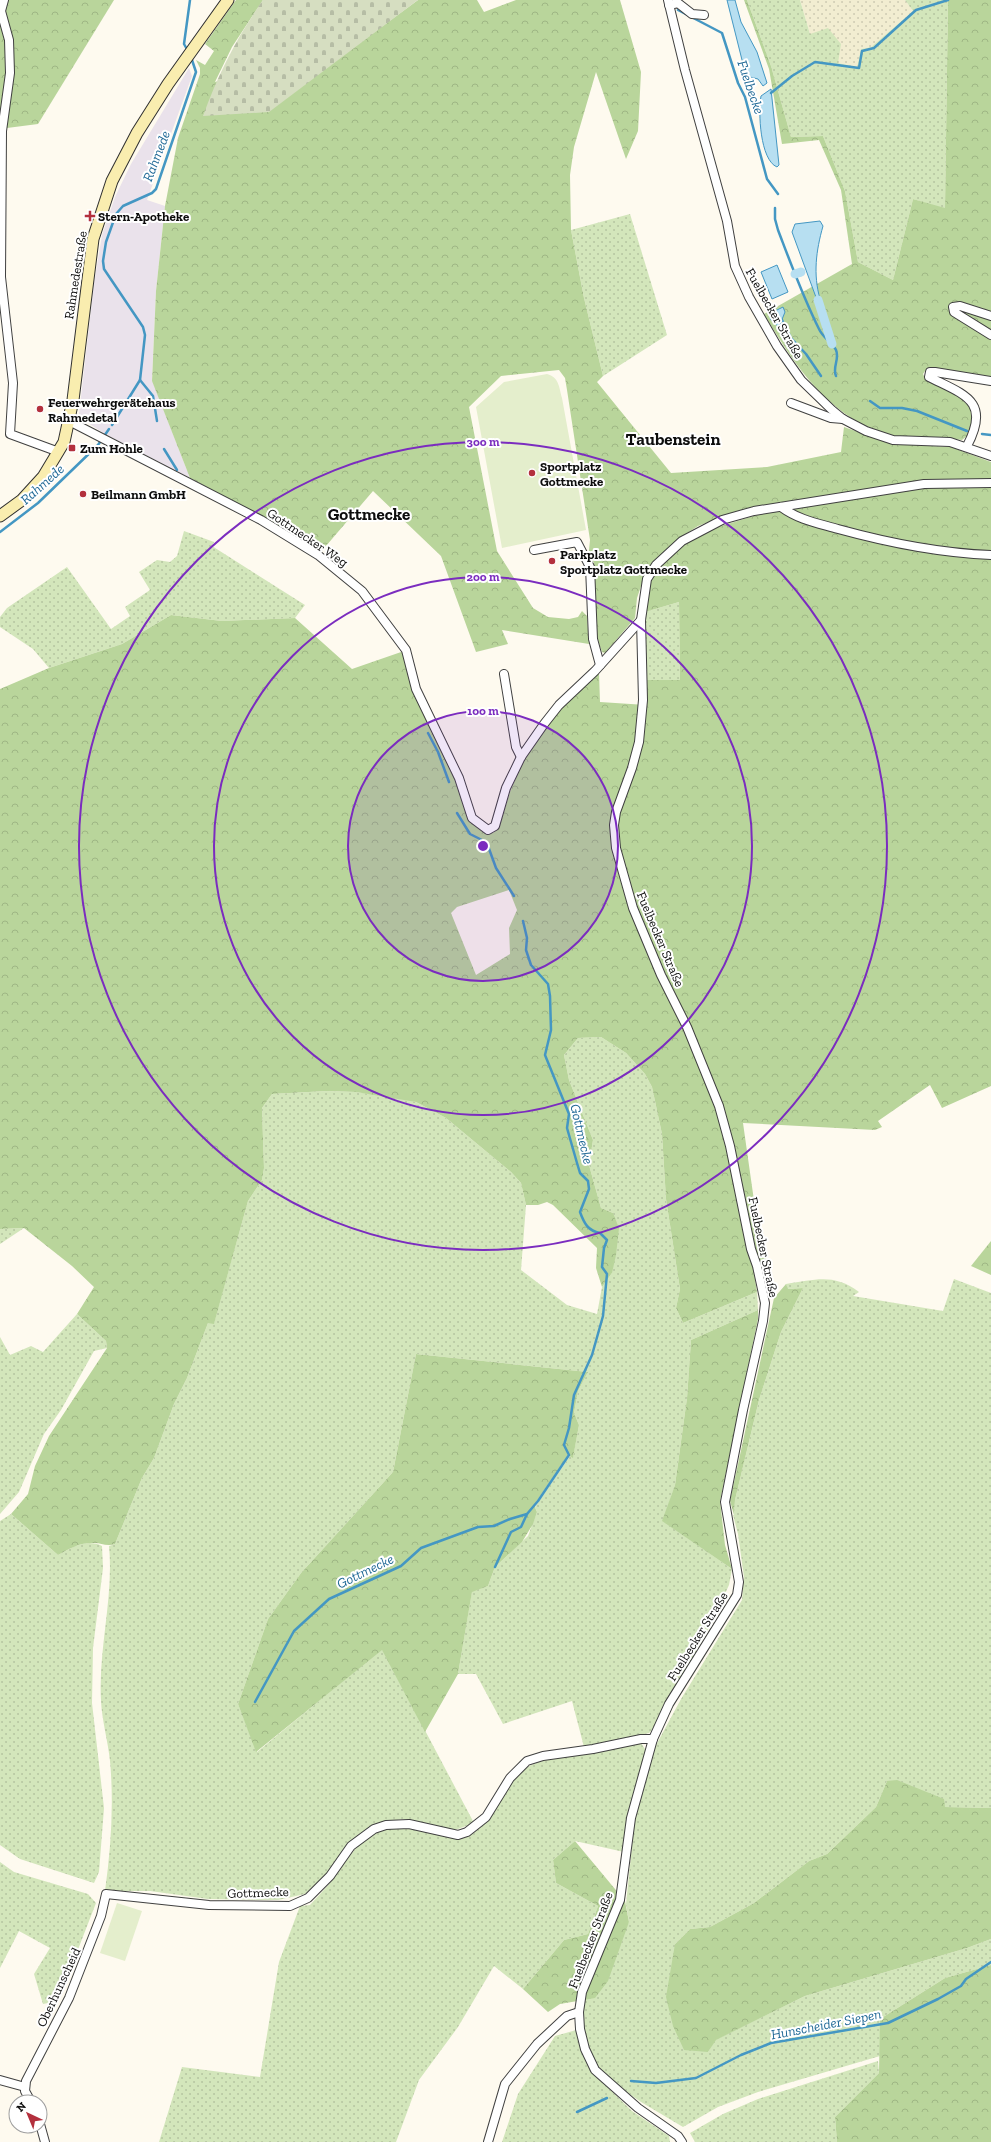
<svg xmlns="http://www.w3.org/2000/svg" width="991" height="2142" font-family="'Zilla Slab',serif">
<style>
.industrial{fill:#eae2eb}
.farmland{fill:url(#farmland-dots)}
.green{fill:url(#green-dots)}
.forest{fill:url(#forest-crowns);fill-rule:evenodd}
.cemetery{fill:url(#cemetery-stones)}
.pitch{fill:#e4eecc}
.water{fill:#b7dff1;stroke:#4497c3}
.lines{fill:none;stroke-linecap:round;stroke-linejoin:round}
.stream{stroke:#4497c3;stroke-width:2.5}
.canal{stroke:#b7dff1;stroke-width:9}
.street-casing{stroke:#404040;stroke-width:10}
.secondary-casing{stroke:#2f2f2f;stroke-width:13}
.street{stroke:#fff;stroke-width:8}
.secondary{stroke:#f9edaf;stroke-width:11}
.ring{fill:none;stroke:#7b2cbf;stroke-width:2}
.poi-dot{fill:#b3303d;stroke:#fff;stroke-width:1.5}
.labels{text-anchor:middle;stroke-width:4;stroke-linejoin:round;paint-order:stroke}
.poi-label{font-size:13px;font-weight:bold;fill:#0d0d0d;stroke:#fff;text-anchor:start}
.street-label{font-size:13px;fill:#0d0d0d;stroke:#fff}
.water-label{font-size:14px;font-style:italic;fill:#206996;stroke:#fff}
.district-label{font-size:17px;font-weight:bold;fill:#0d0d0d;stroke:#fff}
.centre{fill:#7b2cbf;stroke:#fff;stroke-width:2}
.ring-label{font-size:12px;text-anchor:middle;font-weight:bold;fill:#7b2cbf;stroke:#fff;stroke-width:4;stroke-linejoin:round;paint-order:stroke}
</style>
<defs>
<pattern id="farmland-dots" width="8" height="8" patternUnits="userSpaceOnUse"><rect width="8" height="8" fill="#f2edd1"/><path d="M2 2h.1M6 6h.1" fill="none" stroke="#cecab2" stroke-width="1.8" stroke-linecap="round"/></pattern>
<pattern id="green-dots" width="8" height="8" patternUnits="userSpaceOnUse"><rect width="8" height="8" fill="#d3e6bb"/><path d="M2 2h.1M6 6h.1" fill="none" stroke="#b4c4a0" stroke-width="1.8" stroke-linecap="round"/></pattern>
<pattern id="forest-crowns" width="20" height="18" patternUnits="userSpaceOnUse"><rect width="20" height="18" fill="#b9d59b"/><path d="M2 6a3 3 0 1 1 6 0M12 15a3 3 0 1 1 6 0" fill="none" stroke="#9eb684"/></pattern>
<pattern id="cemetery-stones" width="16" height="16" patternUnits="userSpaceOnUse"><rect width="16" height="16" fill="#d6dec1"/><path d="M2 7V4a2 2 0 0 1 4 0v3zM10 15v-3a2 2 0 0 1 4 0v3z" fill="#b6bda5"/></pattern>
</defs>
<rect width="100%" height="100%" fill="#fefaef"/>
<!-- industrial -->
<path class="industrial" d="M 189,68 L 192,76 L 147,200 L 165,206 L 156,291 L 152,380 L 190,478 L 105,434 L 88,423 L 79,414 L 94,283 L 102,235 L 115,197 L 131,164 Z"/>
<!-- farmland -->
<path class="farmland" d="M 800,0 L 905,0 L 913,11 L 871,47 L 861,49 L 857,67 L 838,63 L 810,34 Z"/>
<!-- green -->
<g class="green">
<path d="M 747,0 L 800,0 L 810,34 L 828,28 L 841,44 L 838,63 L 857,67 L 861,49 L 871,47 L 913,11 L 905,0 L 948,0 L 945,209 L 913,199 L 893,280 L 858,262 L 845,191 L 823,136 L 791,137 L 771,66 Z"/>
<path d="M 630,214 L 667,335 L 603,376 L 584,298 L 571,230 Z"/>
<path d="M 184,531 L 214,542 L 212,546 L 305,605 L 295,618 L 222,621 L 171,615 L 122,644 L 49,668 L 33,649 L 0,627 L 0,617 L 7,608 L 67,567 L 111,629 L 130,616 L 125,607 L 150,590 L 139,572 L 157,560 L 170,562 L 177,556 Z"/>
<path d="M 679,602 L 680,681 L 647,680 L 645,612 Z"/>
<path d="M 601,1037 L 626,1053 L 645,1074 L 652,1087 L 662,1134 L 666,1199 L 680,1289 L 676,1308 L 683,1323 L 757,1292 L 758,1310 L 691,1340 L 687,1398 L 675,1485 L 663,1521 L 732,1569 L 729,1585 L 712,1622 L 656,1726 L 649,1733 L 584,1747 L 572,1701 L 503,1724 L 476,1674 L 458,1674 L 472,1591 L 488,1586 L 495,1567 L 528,1536 L 537,1512 L 535,1507 L 570,1456 L 573,1457 L 579,1425 L 574,1413 L 578,1391 L 588,1372 L 416,1354 L 393,1472 L 301,1573 L 268,1619 L 238,1704 L 257,1752 L 382,1649 L 474,1823 L 458,1829 L 445,1829 L 403,1819 L 374,1824 L 351,1842 L 328,1873 L 305,1894 L 278,1900 L 208,1899 L 150,1891 L 105,1891 C 111,1848 114,1804 110,1761 C 108,1741 102,1721 101,1701 C 98,1649 114,1597 109,1546 L 115,1544 L 142,1478 L 154,1458 L 174,1404 L 187,1378 L 208,1323 L 214,1323 L 248,1201 L 262,1180 L 264,1168 L 262,1108 L 272,1094 L 327,1091 L 356,1092 L 397,1097 L 416,1102 L 446,1118 L 511,1172 L 521,1183 L 526,1205 L 521,1270 L 567,1305 L 597,1314 L 602,1287 L 612,1273 L 613,1213 L 601,1208 L 589,1165 L 593,1140 L 569,1080 L 564,1055 L 578,1038 Z"/>
<path d="M 24,1228 L 0,1244 L 0,1229 Z"/>
<path d="M 954,1279 L 991,1293 L 991,1808 L 945,1807 L 887,1781 L 876,1807 L 827,1854 L 809,1861 L 754,1903 L 710,1927 L 690,1929 L 675,1944 L 708,2052 L 715,2040 L 805,1996 L 967,1948 L 991,1939 L 991,1965 L 945,1978 L 880,2019 L 880,2056 L 758,2092 L 718,2107 L 683,2127 L 641,2102 L 595,2070 L 581,2035 L 591,2071 L 632,2111 L 669,2136 L 670,2142 L 502,2142 L 518,2094 L 555,2036 L 580,2029 L 580,2007 L 629,1922 L 626,1904 L 635,1817 L 655,1747 L 681,1699 L 742,1600 L 744,1577 L 738,1534 L 733,1515 L 734,1515 L 735,1500 L 759,1400 L 781,1332 L 803,1288 L 787,1289 L 786,1284 C 816,1280 833,1273 859,1292 L 853,1296 L 943,1311 Z"/>
<path d="M 77,1314 L 106,1341 L 107,1348 L 94,1351 L 61,1410 L 44,1434 L 19,1492 L 0,1514 L 0,1337 L 10,1355 L 31,1346 L 43,1352 Z"/>
<path d="M 11,1514 L 58,1555 C 71,1548 86,1538 102,1546 L 103,1568 L 93,1648 L 92,1703 L 104,1808 L 99,1872 L 94,1883 L 20,1859 L 0,1845 L 0,1521 Z"/>
<path d="M 641,1743 L 645,1749 L 648,1748 L 624,1852 L 575,1841 L 553,1860 L 556,1883 L 598,1906 L 588,1934 L 564,1940 L 523,1989 L 494,1966 L 458,2027 L 419,2080 L 396,2142 L 159,2142 L 182,2067 L 260,2077 L 279,1962 L 300,1906 L 310,1905 C 318,1896 327,1887 334,1878 C 347,1861 357,1841 377,1832 C 406,1818 452,1847 471,1835 C 493,1821 500,1794 517,1776 C 535,1756 563,1759 588,1754 C 605,1751 623,1746 641,1743 Z"/>
<path d="M 0,1862 L 14,1872 L 88,1894 L 96,1903 L 58,2001 L 43,2004 L 34,1974 L 50,1948 L 19,1931 L 0,1968 Z"/>
<path d="M 878,2061 L 879,2073 L 835,2117 L 837,2142 L 695,2142 L 690,2133 L 723,2114 L 758,2099 Z"/>
</g>
<!-- forest -->
<g class="forest">
<path d="M 0,0 L 114,0 L 38,124 L 7,128 L 0,127 Z"/>
<path d="M 236,0 L 263,0 L 232,47 L 215,82 L 373,33 L 418,0 L 477,0 L 484,12 L 516,0 L 620,0 L 641,72 L 638,131 L 626,159 L 596,72 L 574,147 L 570,175 L 571,230 L 584,298 L 603,376 L 597,382 L 671,473 L 767,467 L 841,452 L 844,427 L 893,444 L 951,447 L 991,462 L 991,479 L 920,481 L 783,502 L 729,514 L 698,526 L 684,535 L 651,565 L 643,580 L 637,598 L 635,618 L 605,653 L 602,652 C 591,624 593,591 594,562 L 588,560 L 590,540 L 567,390 L 565,378 L 559,370 L 501,376 L 469,407 L 497,551 L 533,608 L 548,617 L 569,619 L 578,617 L 582,611 L 587,616 L 589,644 L 502,630 L 508,644 L 476,652 L 441,556 L 373,491 L 320,553 L 263,517 L 190,478 L 152,381 L 156,291 L 165,206 L 178,138 L 200,74 L 200,68 L 196,60 L 205,65 L 214,51 L 205,44 Z"/>
<path d="M 744,0 L 747,0 L 771,66 L 791,137 L 823,136 L 845,191 L 858,262 L 893,280 L 913,199 L 945,208 L 948,0 L 991,0 L 991,377 L 930,369 L 925,371 L 923,374 L 925,378 L 962,398 L 971,405 C 974,418 975,432 962,440 C 937,436 912,439 887,435 C 881,434 875,430 870,428 C 821,406 791,359 764,314 L 852,264 L 841,190 L 819,140 L 782,144 L 769,69 Z"/>
<path d="M 991,486 L 991,1086 L 942,1108 L 930,1085 L 878,1121 L 882,1127 L 875,1130 L 743,1123 L 759,1236 L 766,1260 L 753,1266 L 757,1292 L 683,1323 L 676,1308 L 680,1289 L 666,1199 L 662,1134 L 652,1087 L 645,1074 L 626,1053 L 601,1037 L 578,1038 L 564,1055 L 569,1080 L 593,1140 L 589,1165 L 601,1208 L 613,1213 L 619,1228 L 616,1255 L 612,1273 L 602,1287 L 596,1268 L 597,1248 L 553,1205 L 547,1202 L 538,1205 L 526,1205 L 521,1183 L 511,1172 L 446,1118 L 416,1102 L 356,1092 L 327,1091 L 272,1094 L 262,1108 L 264,1168 L 262,1180 L 248,1201 L 214,1324 L 208,1323 L 187,1378 L 174,1404 L 154,1458 L 142,1478 L 115,1544 C 106,1547 102,1543 94,1543 C 80,1542 69,1549 58,1555 L 11,1514 L 28,1494 L 35,1466 L 49,1436 L 107,1348 L 106,1341 L 77,1314 L 94,1287 L 72,1266 L 24,1228 L 0,1229 L 0,689 L 49,668 L 122,644 L 171,615 L 222,621 L 295,618 L 352,669 L 404,651 L 420,708 L 434,731 L 450,770 L 457,781 L 467,814 L 473,824 L 486,833 L 493,833 L 499,828 L 510,792 L 521,766 L 536,741 L 556,714 L 599,672 L 600,702 L 646,705 L 647,680 L 680,680 L 679,602 L 645,612 L 648,584 L 661,565 L 682,545 L 718,527 L 757,515 L 798,507 L 920,488 ZM 509,890 L 517,910 L 509,928 L 510,954 L 476,975 L 451,913 L 457,907 Z"/>
<path d="M 991,1241 L 991,1275 L 971,1266 Z"/>
<path d="M 786,1284 L 788,1289 L 803,1288 L 781,1332 L 759,1400 L 735,1500 L 734,1515 L 730,1501 L 774,1298 Z"/>
<path d="M 758,1310 L 758,1319 L 720,1501 L 725,1545 L 732,1569 L 662,1521 L 675,1485 L 687,1398 L 691,1340 Z"/>
<path d="M 416,1354 L 588,1372 L 578,1391 L 574,1413 L 579,1425 L 573,1458 L 568,1455 L 534,1505 L 537,1512 L 533,1524 L 522,1542 L 495,1567 L 488,1586 L 472,1592 L 458,1674 L 425,1732 L 382,1650 L 256,1752 L 238,1704 L 268,1619 L 301,1573 L 393,1472 Z"/>
<path d="M 897,1780 L 944,1799 L 945,1807 L 991,1808 L 991,1939 L 967,1948 L 805,1996 L 716,2040 L 708,2052 L 684,2050 L 673,2026 L 666,1997 L 675,1944 L 690,1929 L 710,1927 L 754,1903 L 809,1861 L 827,1854 L 876,1807 L 887,1781 Z"/>
<path d="M 575,1841 L 625,1901 L 629,1922 L 608,1981 L 595,1998 L 560,2004 L 548,2012 L 523,1989 L 564,1940 L 588,1934 L 598,1906 L 556,1883 L 553,1860 Z"/>
<path d="M 991,1965 L 991,2142 L 837,2142 L 835,2117 L 879,2073 L 880,2019 L 945,1978 Z"/>
</g>
<!-- cemetery -->
<path class="cemetery" d="M 263,0 L 418,0 L 269,112 L 203,116 C 218,74 237,37 263,0 Z"/>
<!-- pitch -->
<g class="pitch">
<path d="M 547,374 C 559,377 559,387 562,398 L 586,530 L 502,548 L 476,407 L 504,382 Z"/>
<path d="M 117,1903 L 142,1911 L 125,1961 L 100,1953 Z"/>
</g>
<!-- water -->
<g class="water">
<path d="M 727,0 L 735,0 L 741,22 L 757,52 L 767,83 L 763,86 L 758,79 L 746,76 Z"/>
<path d="M 771,89 L 779,165 L 777,167 C 760,160 758,112 761,96 Z"/>
<path d="M 820,221 L 823,226 C 816,251 813,274 820,299 L 817,300 L 792,232 L 795,224 Z"/>
<path d="M 777,265 L 788,292 L 772,299 L 761,272 Z"/>
<path d="M 783,307 L 785,312 L 779,327 L 771,320 L 769,314 Z"/>
</g>
<g class="lines">
<!-- stream -->
<g class="stream">
<path d="M 678,10 L 722,33 L 738,83 L 745,97 L 767,179 L 778,194"/>
<path d="M 188,51 L 184,44 L 190,0"/>
<path d="M 771,93 L 792,76 L 815,62 L 859,68 L 862,51 L 874,48 L 916,10 L 948,0"/>
<path d="M 775,208 L 775,219 L 778,230 C 791,264 803,297 819,329 C 823,338 833,343 836,350 C 840,359 832,367 836,376"/>
<path d="M 782,320 L 791,338 L 806,354 L 821,376"/>
<path d="M 140,380 L 153,396 L 157,421"/>
<path d="M 870,401 L 880,408 L 902,408 L 917,411 L 967,431"/>
<path d="M 112,425 L 140,380 L 145,335 L 143,327 L 104,269 L 103,261 L 106,242 L 116,214 L 123,206 L 152,193 L 156,189 L 196,72 L 191,57"/>
<path d="M 982,434 L 991,435"/>
<path d="M 164,449 L 177,470"/>
<path d="M 0,532 L 38,503 L 98,445 L 109,429"/>
<path d="M 428,733 L 438,752 L 449,782"/>
<path d="M 457,813 L 470,834 L 482,840 L 488,846 L 496,868 L 514,896"/>
<path d="M 495,1567 L 511,1532 L 521,1527 L 527,1514"/>
<path d="M 255,1702 L 294,1631 L 329,1599 L 401,1566 L 421,1548 L 478,1527 L 494,1526 L 510,1519 L 527,1514 L 538,1501 L 569,1455 L 564,1445 L 569,1428 L 574,1395 L 592,1355 L 603,1316 L 607,1274 L 602,1267 L 604,1248 L 607,1240 L 600,1233 C 588,1231 584,1223 580,1212 L 589,1189 L 588,1181 L 580,1173 L 577,1163 L 567,1128 L 569,1114 L 545,1055 L 551,1030 L 550,996 L 548,984 L 531,965 L 526,950 L 527,938 L 523,921"/>
<path d="M 631,2081 L 656,2083 L 696,2078 L 741,2055 L 771,2043 L 888,2023 L 938,1999 L 961,1986 L 966,1979 L 991,1962"/>
<path d="M 577,2112 L 607,2098"/>
</g>
<!-- canal -->
<g class="canal">
<path d="M 795,274 L 801,272"/>
<path d="M 818,300 L 832,344"/>
</g>
<!-- street casing -->
<g class="street-casing">
<g id="street">
<path d="M 4,0 L 1,11 L 9,40 L 10,73 L 2,131 L 1,277 L 13,383 L 10,434 L 59,452"/>
<path d="M 668,0 L 685,70 L 727,221 L 735,266 L 749,297 L 777,346 L 801,380 L 832,410 L 843,419 L 866,431 L 893,440 L 950,442 L 991,456"/>
<path d="M 669,5 L 678,3 L 692,14 L 704,15"/>
<path d="M 991,316 L 960,306 L 953,307 L 954,312 L 991,335"/>
<path d="M 791,403 L 831,418 L 843,419"/>
<path d="M 69,421 L 261,520 L 318,555 L 362,591 L 406,650 L 416,689 L 459,778 L 472,818 L 488,830 L 495,826 L 506,788 L 521,757 L 544,724 L 559,705 L 595,671 L 641,620"/>
<path d="M 967,446 C 991,401 965,395 929,377 L 930,372 L 935,372 L 991,381"/>
<path d="M 781,507 C 799,520 817,523 838,529 C 889,543 938,553 991,555"/>
<path d="M 534,550 L 577,542 L 590,567 L 593,639 L 600,665"/>
<path d="M 504,674 L 516,747 L 521,757"/>
<path d="M 0,2080 L 25,2087"/>
<path d="M 31,2102 L 25,2091 L 26,2081 L 69,1998 L 101,1916 L 106,1894 L 209,1905 L 290,1906 L 308,1898 L 330,1876 L 351,1846 L 374,1829 L 386,1825 L 409,1824 L 458,1835 L 467,1832 L 486,1817 L 510,1778 L 527,1761 L 543,1756 L 593,1749 L 641,1739 L 653,1739"/>
<path d="M 40,2124 L 45,2142"/>
<path d="M 488,2142 L 505,2084 L 537,2044 L 567,2016 L 579,2012"/>
<path d="M 682,2142 L 678,2136 L 638,2108 L 595,2070 L 585,2049 L 580,2029 L 579,2012 L 582,1992 L 620,1900 L 631,1818 L 653,1739 L 669,1704 L 737,1595 L 739,1582 L 725,1502 L 743,1410 L 763,1321 L 765,1303 L 757,1266 L 751,1249 L 730,1146 L 719,1106 L 687,1027 L 661,975 L 633,908 L 616,848 L 614,825 L 616,812 L 632,768 L 639,742 L 643,700 L 641,620 L 647,579 L 656,565 L 682,541 L 722,520 L 754,511 L 924,484 L 991,483"/>
</g>
</g>
<!-- secondary casing -->
<g class="secondary-casing">
<path id="secondary" d="M 0,516 L 22,500 L 43,477 L 64,442 L 73,400 L 93,239 L 112,181 L 137,133 L 168,84 L 228,0"/>
</g>
<!-- street -->
<use href="#street" class="street"/>
<!-- secondary -->
<use href="#secondary" class="secondary"/>
</g>
<!-- distance rings -->
<circle cx="483" cy="846" r="135" fill="#7b2cbf" fill-opacity=".12"/>
<g class="ring">
<circle cx="483" cy="846" r="135"/>
<circle cx="483" cy="846" r="269"/>
<circle cx="483" cy="846" r="404"/>
</g>
<!-- markers -->
<g class="poi-dot">
<path d="M88 210h4v4h4v4h-4v4h-4v-4h-4v-4h4z"/>
<circle cx="40" cy="409" r="4"/>
<rect x="68" y="444" width="8" height="8" rx="2"/>
<circle cx="532" cy="473" r="4"/>
<circle cx="83" cy="494" r="4"/>
<circle cx="552" cy="561" r="4"/>
</g>
<g class="labels">
<!-- poi labels -->
<g class="poi-label">
<text x="98" y="221">Stern-Apotheke</text>
<text x="48" y="407">Feuerwehrgerätehaus<tspan x="48" dy="15">Rahmedetal</tspan></text>
<text x="80" y="453">Zum Hohle</text>
<text x="540" y="471">Sportplatz<tspan x="540" dy="15">Gottmecke</tspan></text>
<text x="91" y="499">Beilmann GmbH</text>
<text x="560" y="559">Parkplatz<tspan x="560" dy="15">Sportplatz Gottmecke</tspan></text>
</g>
<!-- street labels -->
<g class="street-label">
<text transform="translate(75 275) rotate(-81)" y="5">Rahmedestraße</text>
<text transform="translate(775 313) rotate(60)" y="5">Fuelbecker Straße</text>
<text transform="translate(308 537) rotate(34)" y="5">Gottmecker Weg</text>
<text transform="translate(661 939) rotate(67)" y="5">Fuelbecker Straße</text>
<text transform="translate(764 1247) rotate(78)" y="5">Fuelbecker Straße</text>
<text transform="translate(697 1636) rotate(-58)" y="5">Fuelbecker Straße</text>
<text transform="translate(258 1892) rotate(-2)" y="5">Gottmecke</text>
<text transform="translate(590 1940) rotate(-69)" y="5">Fuelbecker Straße</text>
<text transform="translate(58 1987) rotate(-65)" y="5">Oberhunscheid</text>
</g>
<!-- water labels -->
<g class="water-label">
<text transform="translate(751 87) rotate(71)" y="5">Fuelbecke</text>
<text transform="translate(156 156) rotate(-69)" y="5">Rahmede</text>
<text transform="translate(42 484) rotate(-42)" y="5">Rahmede</text>
<text transform="translate(582 1134) rotate(77)" y="5">Gottmecke</text>
<text transform="translate(365 1571) rotate(-26)" y="5">Gottmecke</text>
<text transform="translate(826 2024) rotate(-11)" y="5">Hunscheider Siepen</text>
</g>
<!-- district labels -->
<g class="district-label">
<text x="673" y="445">Taubenstein</text>
<text x="369" y="520">Gottmecke</text>
</g>
</g>
<circle cx="483" cy="846" r="6" class="centre"/>
<g class="ring-label">
<text x="483" y="446">300 m</text>
<text x="483" y="581">200 m</text>
<text x="483" y="715">100 m</text>
</g>
<!-- north arrow -->
<g transform="translate(28 2114) rotate(316)"><circle r="19" fill="#ffffff" stroke="#9e9e9e"/>
<path d="M0-3L7 15L0 10L-7 15Z" fill="#b3303d"/>
<text y="-6" font-size="11" font-weight="bold" text-anchor="middle" fill="#0d0d0d">N</text>
</g>
</svg>
